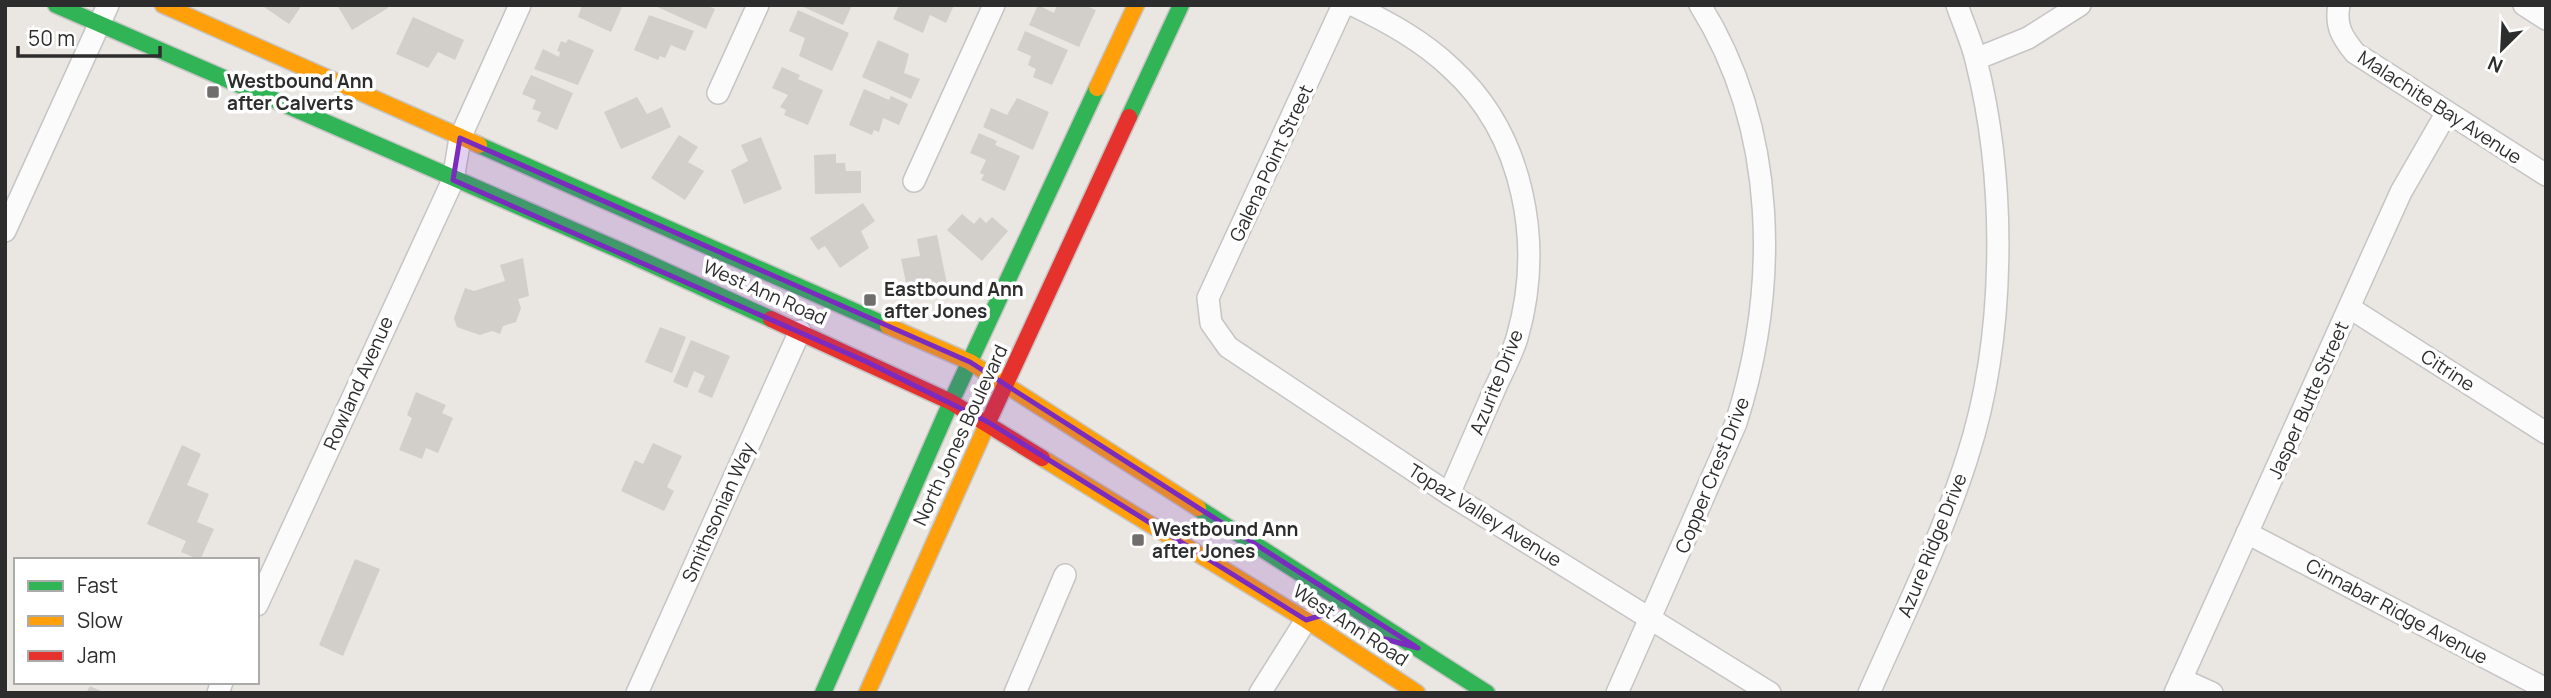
<svg xmlns="http://www.w3.org/2000/svg" width="2551" height="698" font-family="Manrope,sans-serif">
<style>
.building{fill:#d2cfcb}
.lines{fill:none;stroke-linecap:round;stroke-linejoin:round}
.street-casing{stroke:#c6c5c5;stroke-width:24}
.fast-casing{stroke:#c6c5c5;stroke-width:19}
.slow-casing{stroke:#c6c5c5;stroke-width:19}
.jam-casing{stroke:#c6c5c5;stroke-width:19}
.street{stroke:#fcfbfb;stroke-width:21}
.fast{stroke:#30b455;stroke-width:16}
.slow{stroke:#ff9f0a;stroke-width:16}
.jam{stroke:#e5322d;stroke-width:16}
.marked{fill:#7b2cbf;fill-opacity:0.2;stroke:#7b2cbf;stroke-width:5;stroke-linejoin:round}
.poi-dot{fill:#6f6e6c;stroke:#fff;stroke-width:2.5}
.labels{text-anchor:middle;stroke-width:7;stroke-linejoin:round;paint-order:stroke}
.poi-label{font-size:19px;font-weight:bold;fill:#2d2d2d;stroke:#fff;text-anchor:start}
.street-label{font-size:19px;fill:#2d2d2d;stroke:#fff}
</style>
<rect width="100%" height="100%" fill="#eae6e2"/>
<!-- building -->
<g class="building">
<path d="M 261,5 L 302,5 L 289,24 Z"/>
<path d="M 337,5 L 386,5 L 388,8 L 352,30 Z"/>
<path d="M 582,5 L 623,5 L 611,32 L 578,17 Z"/>
<path d="M 653,5 L 706,5 L 715,9 L 706,29 Z"/>
<path d="M 799,5 L 852,5 L 843,25 Z"/>
<path d="M 899,5 L 954,5 L 946,23 L 930,15 L 923,33 L 893,19 Z"/>
<path d="M 1038,5 L 1054,13 L 1057,5 L 1084,5 L 1096,10 L 1079,47 L 1029,25 Z"/>
<path d="M 798,10 L 849,33 L 832,71 L 799,56 L 805,38 L 789,31 Z"/>
<path d="M 649,15 L 694,31 L 685,51 L 671,45 L 665,58 L 660,56 L 658,60 L 634,50 Z"/>
<path d="M 413,17 L 464,40 L 455,60 L 438,52 L 428,68 L 396,54 Z"/>
<path d="M 1025,31 L 1068,50 L 1052,85 L 1033,77 L 1036,69 L 1028,65 L 1031,56 L 1017,50 Z"/>
<path d="M 568,39 L 594,50 L 578,85 L 534,69 L 543,49 L 559,57 L 560,52 L 557,51 L 561,41 L 566,43 Z"/>
<path d="M 878,40 L 909,54 L 904,73 L 920,79 L 911,99 L 862,77 Z"/>
<path d="M 782,67 L 800,75 L 798,79 L 823,90 L 808,125 L 784,115 L 786,110 L 780,107 L 788,95 L 772,88 Z"/>
<path d="M 531,75 L 573,93 L 557,130 L 537,121 L 541,112 L 532,109 L 536,100 L 522,94 Z"/>
<path d="M 864,89 L 889,100 L 891,96 L 908,104 L 899,125 L 883,118 L 879,132 L 874,130 L 872,135 L 849,125 Z"/>
<path d="M 637,97 L 647,114 L 662,107 L 671,127 L 621,149 L 604,112 Z"/>
<path d="M 1017,98 L 1049,112 L 1033,150 L 983,127 L 991,108 L 1007,115 Z"/>
<path d="M 979,133 L 997,141 L 995,145 L 1020,156 L 1005,191 L 981,180 L 984,175 L 980,173 L 986,160 L 970,153 Z"/>
<path d="M 679,135 L 698,147 L 688,162 L 704,171 L 685,200 L 651,178 Z"/>
<path d="M 761,137 L 782,189 L 744,204 L 731,170 L 748,161 L 741,145 Z"/>
<path d="M 836,154 L 836,163 L 845,163 L 846,171 L 861,171 L 861,193 L 815,194 L 814,155 Z"/>
<path d="M 863,203 L 875,221 L 861,231 L 869,248 L 840,268 L 825,246 L 818,250 L 810,238 Z"/>
<path d="M 962,214 L 974,224 L 980,217 L 986,223 L 992,217 L 1008,231 L 982,261 L 947,230 Z"/>
<path d="M 937,235 L 947,284 L 908,292 L 901,259 L 920,256 L 917,239 Z"/>
<path d="M 523,258 L 529,296 L 518,299 L 521,308 L 516,322 L 503,326 L 500,334 L 492,331 L 480,335 L 457,327 L 454,318 L 465,288 L 474,291 L 505,281 L 500,265 Z"/>
<path d="M 660,327 L 686,337 L 672,373 L 645,362 Z"/>
<path d="M 691,340 L 730,356 L 712,398 L 698,392 L 705,376 L 694,371 L 687,388 L 673,382 Z"/>
<path d="M 416,392 L 446,405 L 442,413 L 453,418 L 438,453 L 426,448 L 422,459 L 399,450 L 412,418 L 407,415 Z"/>
<path d="M 653,443 L 682,456 L 667,487 L 674,491 L 664,511 L 621,491 L 635,460 L 643,464 Z"/>
<path d="M 182,445 L 201,454 L 187,485 L 209,494 L 197,522 L 214,529 L 200,560 L 181,552 L 186,541 L 147,524 Z"/>
<path d="M 355,559 L 380,569 L 343,656 L 319,645 Z"/>
<path d="M 90,686 L 105,693 L 86,693 Z"/>
</g>
<g class="lines">
<!-- street casing -->
<g class="street-casing">
<g id="street">
<path d="M 1343,5 L 1208,298 L 1211,323 L 1228,347 L 1449,494 L 1770,693"/>
<path d="M 1353,5 C 1388,22 1423,41 1451,68 C 1525,135 1544,245 1517,338 C 1512,354 1503,371 1496,386 C 1480,422 1465,458 1449,494"/>
<path d="M 2339,5 C 2335,26 2342,37 2355,53 L 2546,175"/>
<path d="M 2524,5 L 2546,19"/>
<path d="M 1976,59 L 2028,38 L 2080,5"/>
<path d="M 718,93 L 758,5"/>
<path d="M 914,181 L 994,5"/>
<path d="M 5,231 L 108,5"/>
<path d="M 2350,308 L 2546,433"/>
<path d="M 2247,533 L 2546,689"/>
<path d="M 257,605 L 453,180 L 460,138 L 520,5"/>
<path d="M 2181,679 L 2212,693"/>
<path d="M 218,693 L 222,682"/>
<path d="M 637,693 L 800,331"/>
<path d="M 1015,693 L 1065,575"/>
<path d="M 1260,693 L 1306,620"/>
<path d="M 1617,693 L 1736,423 C 1779,287 1778,130 1700,5"/>
<path d="M 1869,693 C 1903,616 1941,539 1967,458 C 2006,338 2007,183 1976,60 C 1972,42 1963,23 1957,5"/>
<path d="M 2175,693 L 2401,192 L 2447,112"/>
</g>
</g>
<!-- fast casing -->
<g class="fast-casing">
<g id="fast">
<path d="M 56,5 L 626,253 L 771,319"/>
<path d="M 1129,117 L 1181,5"/>
<path d="M 479,145 L 888,326"/>
<path d="M 1198,508 L 1487,693"/>
<path d="M 823,693 L 951,402 L 1097,88"/>
</g>
</g>
<!-- slow casing -->
<g class="slow-casing">
<g id="slow">
<path d="M 163,5 L 479,145"/>
<path d="M 1097,88 L 1136,5"/>
<path d="M 888,326 L 970,362 L 1198,508"/>
<path d="M 1042,458 L 1306,620 L 1417,693"/>
<path d="M 867,693 L 989,420"/>
</g>
</g>
<!-- jam casing -->
<g class="jam-casing">
<g id="jam">
<path d="M 771,319 L 951,402 L 1042,458"/>
<path d="M 989,420 L 1129,117"/>
</g>
</g>
<!-- street -->
<use href="#street" class="street"/>
<!-- fast -->
<use href="#fast" class="fast"/>
<!-- slow -->
<use href="#slow" class="slow"/>
<!-- jam -->
<use href="#jam" class="jam"/>
</g>
<!-- marked area -->
<path class="marked" d="M 460,138 L 970,362 L 1418,648 L 1352,630 L 1323,615 L 1306,620 L 988,422 L 867,362 L 453,180 Z"/>
<!-- markers -->
<g class="poi-dot">
<rect x="206" y="85" width="14" height="14" rx="3.5"/>
<rect x="863" y="293" width="14" height="14" rx="3.5"/>
<rect x="1131" y="533" width="14" height="14" rx="3.5"/>
</g>
<g class="labels">
<!-- poi labels -->
<g class="poi-label">
<text x="227" y="88">Westbound Ann<tspan x="227" dy="22">after Calverts</tspan></text>
<text x="884" y="296">Eastbound Ann<tspan x="884" dy="22">after Jones</tspan></text>
<text x="1152" y="536">Westbound Ann<tspan x="1152" dy="22">after Jones</tspan></text>
</g>
<!-- street labels -->
<g class="street-label">
<text transform="translate(2440 107) rotate(33)" y="7">Malachite Bay Avenue</text>
<text transform="translate(1271 163) rotate(-65)" y="7">Galena Point Street</text>
<text transform="translate(765 292) rotate(24)" y="7">West Ann Road</text>
<text transform="translate(2448 370) rotate(33)" y="7">Citrine</text>
<text transform="translate(1496 382) rotate(-68)" y="7">Azurite Drive</text>
<text transform="translate(358 383) rotate(-66)" y="7">Rowland Avenue</text>
<text transform="translate(2308 400) rotate(-66)" y="7">Jasper Butte Street</text>
<text transform="translate(960 435) rotate(-65)" y="7">North Jones Boulevard</text>
<text transform="translate(1712 475) rotate(-68)" y="7">Copper Crest Drive</text>
<text transform="translate(718 512) rotate(-66)" y="7">Smithsonian Way</text>
<text transform="translate(1485 515) rotate(32)" y="7">Topaz Valley Avenue</text>
<text transform="translate(1932 545) rotate(-68)" y="7">Azure Ridge Drive</text>
<text transform="translate(2397 611) rotate(28)" y="7">Cinnabar Ridge Avenue</text>
<text transform="translate(1351 625) rotate(33)" y="7">West Ann Road</text>
</g>
</g>
<!-- border -->
<rect width="2551" height="698" fill="none" stroke="#2d2d2d" stroke-width="14"/>
<!-- legend -->
<rect x="14" y="558" width="245" height="126" fill="#ffffff" stroke="#ababab" stroke-width="2"/>
<rect x="28" y="581" width="35" height="10" fill="#30b455" stroke="#ababab" stroke-width="2"/>
<text x="77" y="593" font-size="21" fill="#2d2d2d">Fast</text>
<rect x="28" y="616" width="35" height="10" fill="#ff9f0a" stroke="#ababab" stroke-width="2"/>
<text x="77" y="628" font-size="21" fill="#2d2d2d">Slow</text>
<rect x="28" y="651" width="35" height="10" fill="#e5322d" stroke="#ababab" stroke-width="2"/>
<text x="77" y="663" font-size="21" fill="#2d2d2d">Jam</text>
<!-- north arrow -->
<g transform="translate(2502 49) rotate(204)" stroke="#ffffff" stroke-width="5" paint-order="stroke">
<path d="M0-5L12 26L0 18L-12 26Z" fill="#2d2d2d"/>
<text y="-10" font-size="19" font-weight="bold" text-anchor="middle" fill="#2d2d2d">N</text>
</g>
<!-- scale -->
<path d="M18 46v10h142v-10" fill="none" stroke="#2d2d2d" stroke-width="3.5"/>
<text x="28" y="46" font-size="21" fill="#2d2d2d" stroke="#ffffff" stroke-width="5" paint-order="stroke">50 m</text>
</svg>
